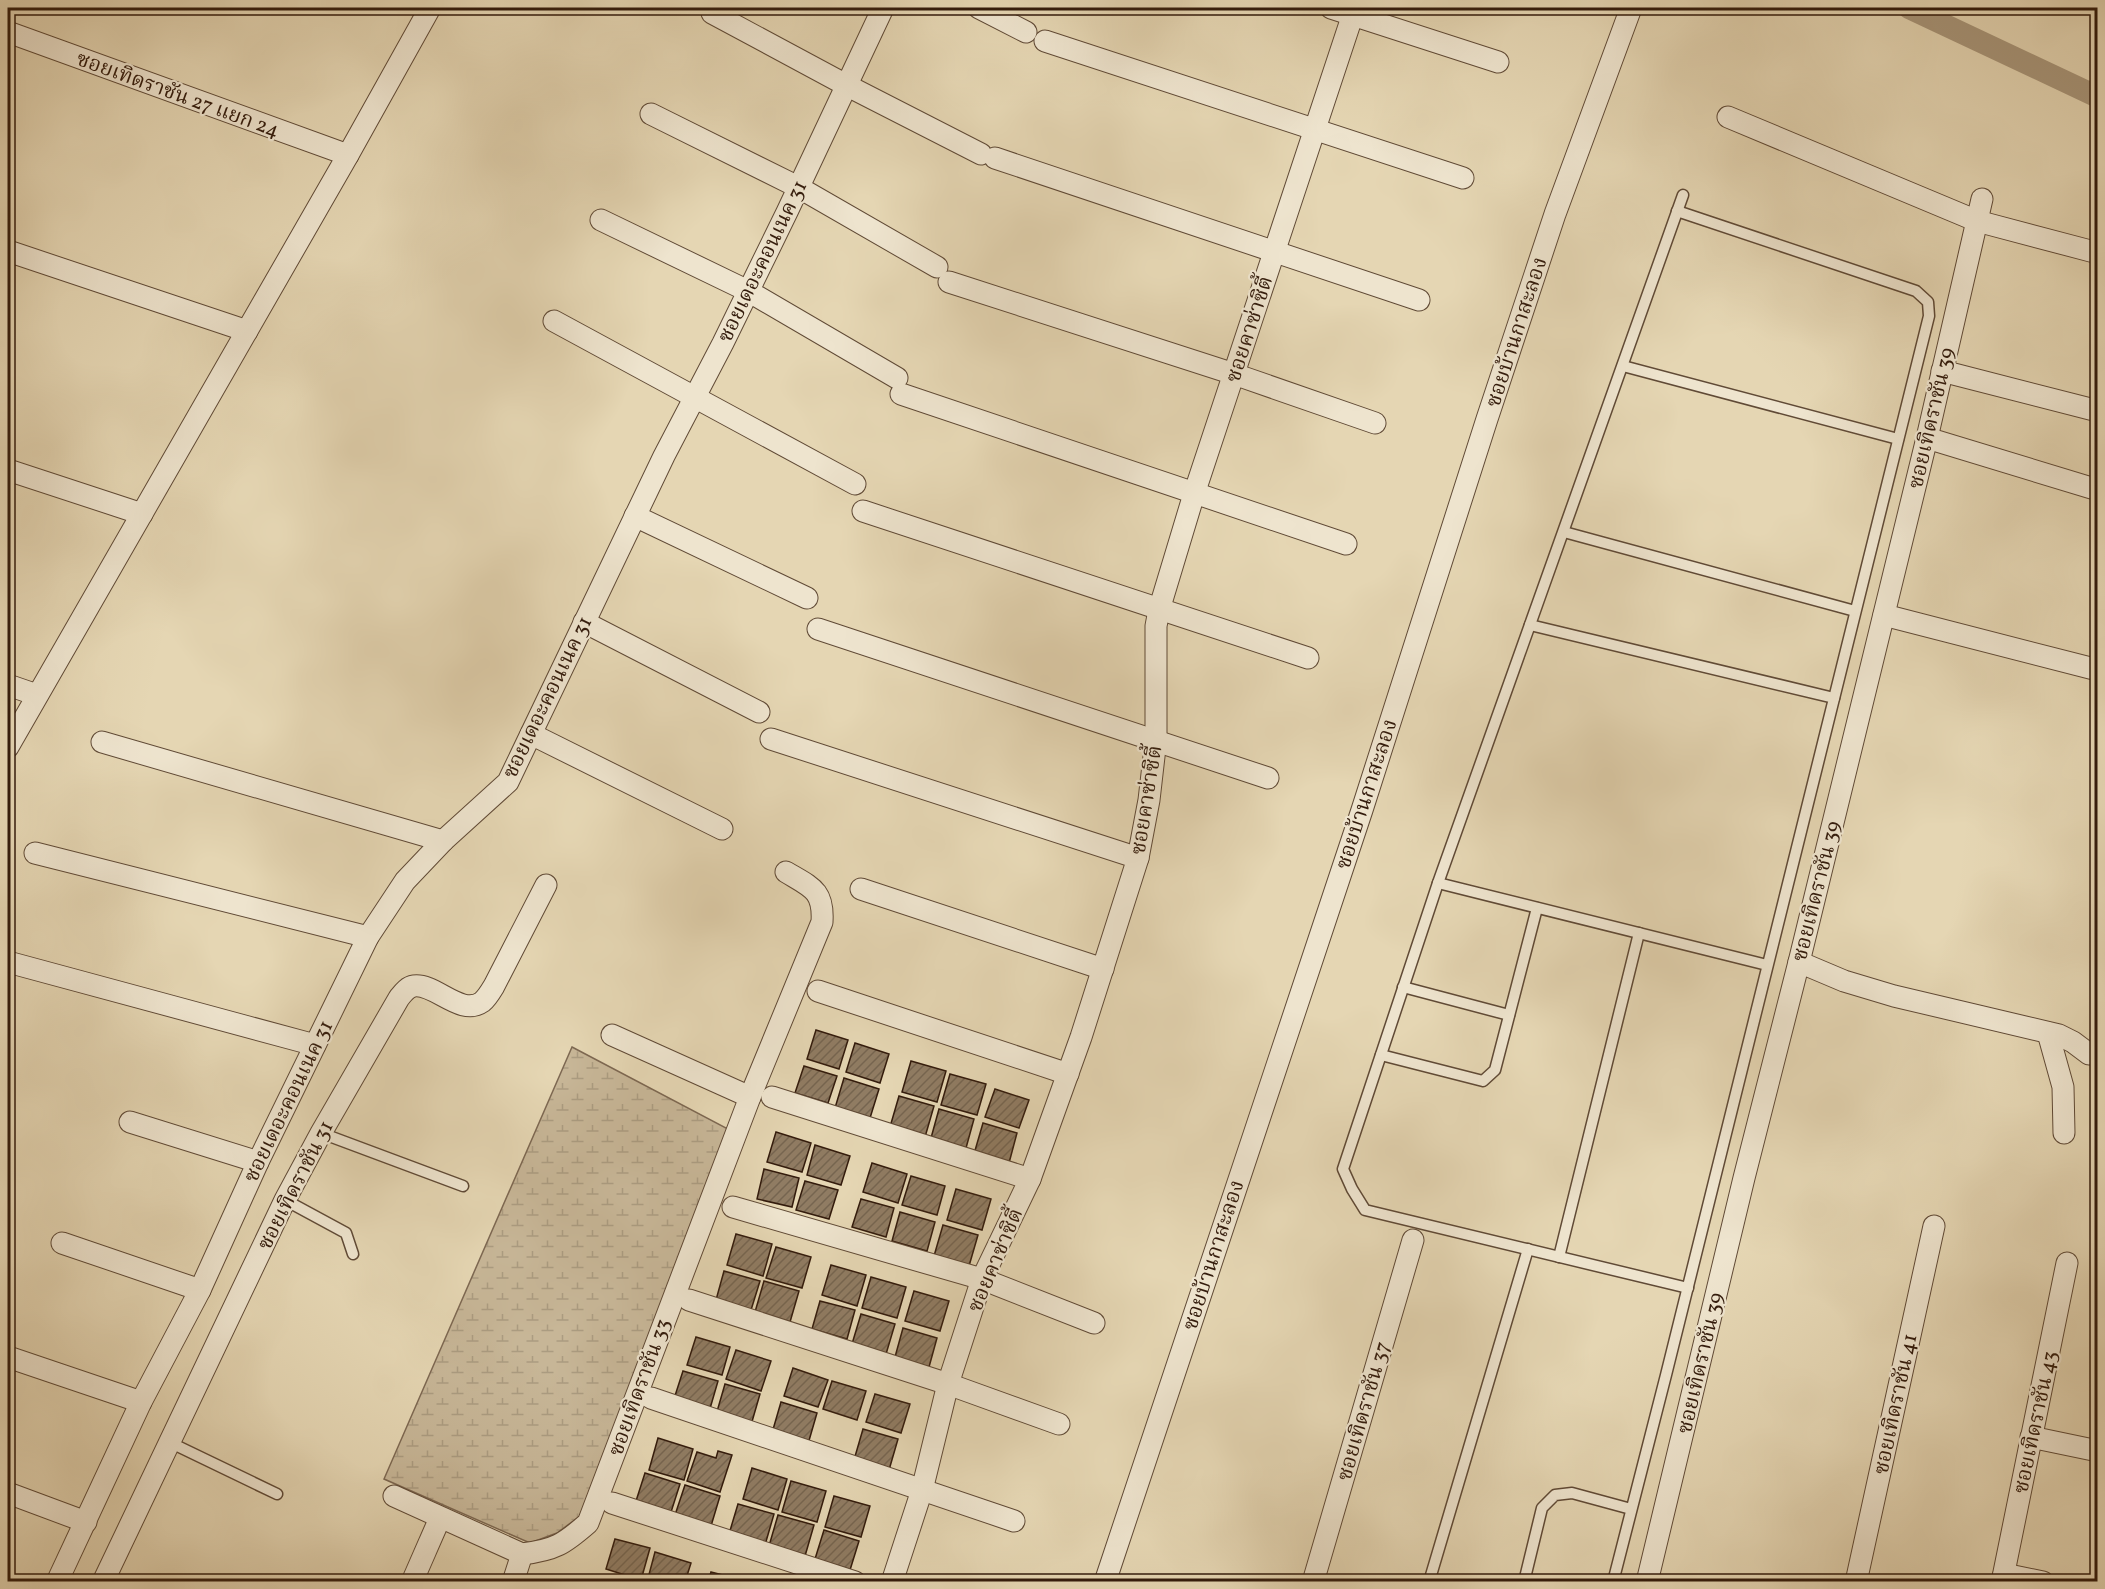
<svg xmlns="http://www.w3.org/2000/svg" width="2105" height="1589" font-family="Vollkorn,'Noto Serif Thai',serif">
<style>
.wetland{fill:url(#wetland-marsh);stroke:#7d6852;stroke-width:1.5}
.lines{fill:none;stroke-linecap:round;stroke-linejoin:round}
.canal{stroke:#a8967a;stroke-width:22}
.building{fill:url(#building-hatch);stroke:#331b0c;stroke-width:1.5}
.lane-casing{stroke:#604a36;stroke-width:13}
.street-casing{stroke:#604a36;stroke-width:23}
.lane{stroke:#eee4ce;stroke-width:10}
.street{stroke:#eee4ce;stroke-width:21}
.labels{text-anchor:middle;stroke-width:4.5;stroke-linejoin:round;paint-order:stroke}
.street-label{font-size:21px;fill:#331b0c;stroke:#eee4ce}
</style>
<defs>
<pattern id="wetland-marsh" width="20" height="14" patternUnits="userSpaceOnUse" patternTransform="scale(1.5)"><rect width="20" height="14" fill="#c7b697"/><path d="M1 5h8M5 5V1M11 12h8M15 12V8" fill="none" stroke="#ab9c81"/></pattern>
<pattern id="building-hatch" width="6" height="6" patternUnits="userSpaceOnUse" patternTransform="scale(1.5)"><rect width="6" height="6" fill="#907c63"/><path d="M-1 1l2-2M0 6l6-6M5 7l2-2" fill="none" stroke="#766550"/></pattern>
</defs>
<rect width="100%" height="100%" fill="#e5d6b3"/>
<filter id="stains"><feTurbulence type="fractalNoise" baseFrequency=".00333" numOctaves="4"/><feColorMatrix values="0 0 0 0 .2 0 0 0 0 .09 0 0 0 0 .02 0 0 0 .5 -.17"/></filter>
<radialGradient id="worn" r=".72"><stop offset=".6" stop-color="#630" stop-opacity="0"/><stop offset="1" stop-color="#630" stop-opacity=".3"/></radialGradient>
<!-- wetland -->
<path class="wetland" d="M 572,1047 L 728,1129 L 580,1516 L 557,1533 L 530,1543 L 384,1479 Z"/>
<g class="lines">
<!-- canal -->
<path class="canal" d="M 1909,8 L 2098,97"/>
</g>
<!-- building -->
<g class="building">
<path d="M 816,1030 L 848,1040 L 839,1069 L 807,1059 Z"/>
<path d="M 855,1043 L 889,1054 L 880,1083 L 846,1072 Z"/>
<path d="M 911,1061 L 946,1071 L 937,1102 L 902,1092 Z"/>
<path d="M 804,1066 L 837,1076 L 828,1103 L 795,1093 Z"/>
<path d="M 950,1074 L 986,1084 L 977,1115 L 941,1105 Z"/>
<path d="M 844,1078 L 879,1089 L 870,1118 L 835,1108 Z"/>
<path d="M 995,1089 L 1029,1100 L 1019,1128 L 985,1117 Z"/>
<path d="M 899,1096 L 934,1106 L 925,1137 L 890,1127 Z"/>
<path d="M 939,1109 L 974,1119 L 966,1148 L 931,1138 Z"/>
<path d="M 983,1123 L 1017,1133 L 1009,1163 L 974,1154 Z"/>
<path d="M 776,1132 L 811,1143 L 802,1172 L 767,1162 Z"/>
<path d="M 815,1145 L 850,1156 L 841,1185 L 807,1175 Z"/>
<path d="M 872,1163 L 907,1174 L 898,1203 L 863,1192 Z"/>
<path d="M 764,1169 L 799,1178 L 792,1207 L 757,1199 Z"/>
<path d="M 911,1176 L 945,1186 L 937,1215 L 902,1205 Z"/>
<path d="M 805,1181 L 838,1190 L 829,1219 L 796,1210 Z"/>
<path d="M 956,1189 L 991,1199 L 982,1230 L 947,1220 Z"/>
<path d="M 861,1199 L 894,1208 L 886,1237 L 852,1227 Z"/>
<path d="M 900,1212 L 935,1222 L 927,1251 L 892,1241 Z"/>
<path d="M 943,1225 L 978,1235 L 969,1266 L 934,1256 Z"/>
<path d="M 736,1234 L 772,1244 L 763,1276 L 727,1265 Z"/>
<path d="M 776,1247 L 811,1257 L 802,1288 L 766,1278 Z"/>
<path d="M 831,1265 L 866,1275 L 857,1306 L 822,1295 Z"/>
<path d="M 724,1271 L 760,1281 L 751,1310 L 716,1300 Z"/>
<path d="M 871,1277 L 906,1287 L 897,1318 L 862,1308 Z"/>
<path d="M 764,1281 L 799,1291 L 790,1322 L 755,1312 Z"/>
<path d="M 914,1291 L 949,1301 L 940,1331 L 905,1321 Z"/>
<path d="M 820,1301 L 855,1310 L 847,1339 L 812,1329 Z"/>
<path d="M 861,1314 L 895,1324 L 886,1354 L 852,1344 Z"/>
<path d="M 903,1328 L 937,1338 L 929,1367 L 895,1357 Z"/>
<path d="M 696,1337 L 730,1347 L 722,1375 L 687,1365 Z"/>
<path d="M 736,1350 L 771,1361 L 761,1391 L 726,1379 Z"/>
<path d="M 793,1368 L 828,1380 L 818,1407 L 784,1396 Z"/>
<path d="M 683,1371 L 718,1381 L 709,1412 L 673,1402 Z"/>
<path d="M 832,1381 L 866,1391 L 857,1420 L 823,1409 Z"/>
<path d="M 725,1384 L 760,1394 L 751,1425 L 716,1415 Z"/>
<path d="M 875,1394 L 910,1404 L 901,1433 L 866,1422 Z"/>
<path d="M 781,1402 L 817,1413 L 808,1444 L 772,1433 Z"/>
<path d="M 863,1429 L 898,1439 L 889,1470 L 854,1460 Z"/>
<path d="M 658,1438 L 693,1449 L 684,1480 L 649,1470 Z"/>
<path d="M 718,1451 L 732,1455 L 720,1492 L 687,1481 L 697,1452 L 716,1458 Z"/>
<path d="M 752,1468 L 787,1479 L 778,1510 L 743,1499 Z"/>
<path d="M 645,1473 L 680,1484 L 671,1512 L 636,1501 Z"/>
<path d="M 791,1481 L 826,1491 L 817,1522 L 782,1512 Z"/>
<path d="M 685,1485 L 720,1496 L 711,1526 L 675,1515 Z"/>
<path d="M 834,1496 L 870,1506 L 861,1537 L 825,1527 Z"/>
<path d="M 738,1504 L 774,1514 L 765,1545 L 729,1534 Z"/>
<path d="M 778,1515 L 814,1525 L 805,1556 L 769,1546 Z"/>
<path d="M 824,1530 L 859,1541 L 850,1570 L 815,1559 Z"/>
<path d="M 615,1539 L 650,1548 L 641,1580 L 606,1569 Z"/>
<path d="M 655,1552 L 691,1563 L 685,1582 L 647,1582 Z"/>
<path d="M 711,1572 L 746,1581 L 708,1582 Z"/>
<path d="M 604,1575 L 626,1582 L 602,1582 Z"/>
</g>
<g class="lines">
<!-- lane casing -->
<g class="lane-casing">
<g id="lane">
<path d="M 1683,195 L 1438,883 L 1343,1169 L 1352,1189 L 1365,1210 L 1688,1288"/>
<path d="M 1623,366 L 1898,439"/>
<path d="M 1564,532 L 1855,611"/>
<path d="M 1530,625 L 1834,698"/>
<path d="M 1438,883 L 1767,965"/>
<path d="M 1403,987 L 1509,1015"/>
<path d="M 1381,1055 L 1483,1081 L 1495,1070 L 1537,908"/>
<path d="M 321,1133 L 463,1186"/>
<path d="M 285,1200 L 346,1233 L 353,1254"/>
<path d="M 1559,1257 L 1639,933"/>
<path d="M 169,1442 L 277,1494"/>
<path d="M 1429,1582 L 1528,1249"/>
<path d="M 1524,1582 L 1542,1508 L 1555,1495 L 1572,1493 L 1631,1509"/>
<path d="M 1613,1582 L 1666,1375 L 1929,316 L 1928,302 L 1916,291 L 1677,211"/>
</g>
</g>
<!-- street casing -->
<g class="street-casing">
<g id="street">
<path d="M 979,8 L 1026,32"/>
<path d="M 1331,8 L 1498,62"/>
<path d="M 712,13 L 846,85 L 981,154"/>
<path d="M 8,32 L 348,155"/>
<path d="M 1045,41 L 1463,178"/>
<path d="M 651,114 L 798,187 L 937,267"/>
<path d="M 1728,117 L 1977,221 L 2098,253"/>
<path d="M 995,158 L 1419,300"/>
<path d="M 601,220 L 748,291 L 897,378"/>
<path d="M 8,251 L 247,331"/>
<path d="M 949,282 L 1234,374 L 1375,423"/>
<path d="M 554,321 L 855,484"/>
<path d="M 1942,371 L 2098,411"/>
<path d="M 901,394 L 1346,544"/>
<path d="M 1927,438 L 2098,490"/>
<path d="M 8,470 L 142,514"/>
<path d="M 863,511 L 1308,658"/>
<path d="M 635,516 L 807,598"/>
<path d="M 1884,615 L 2098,670"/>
<path d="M 584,622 L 759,712"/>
<path d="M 818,629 L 1268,778"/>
<path d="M 8,685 L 37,695"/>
<path d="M 531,734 L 722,829"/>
<path d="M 771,739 L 1138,858"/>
<path d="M 102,742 L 443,841"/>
<path d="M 8,747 L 348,155 L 430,8"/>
<path d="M 35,853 L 368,937"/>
<path d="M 861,889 L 1103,969"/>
<path d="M 8,962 L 315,1045"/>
<path d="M 1799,962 L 1844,981 L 1894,996 L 2059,1035 L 2073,1042 L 2089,1054"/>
<path d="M 818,991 L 1068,1074"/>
<path d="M 2048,1033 L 2063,1087 L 2064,1133"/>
<path d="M 612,1035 L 750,1097"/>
<path d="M 772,1097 L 1030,1179"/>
<path d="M 130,1122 L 258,1162"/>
<path d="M 733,1207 L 982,1279 L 1094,1323"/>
<path d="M 62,1243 L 200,1290"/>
<path d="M 689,1300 L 948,1384 L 1059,1424"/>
<path d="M 8,1357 L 141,1402"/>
<path d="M 651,1398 L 1014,1521"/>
<path d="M 2031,1437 L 2098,1451"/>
<path d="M 8,1493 L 86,1522"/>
<path d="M 394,1496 L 522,1554 C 555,1550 564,1544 588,1523 L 750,1097 L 822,922 C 824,890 811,887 786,872"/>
<path d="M 612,1503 L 855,1582"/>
<path d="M 2004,1574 L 2043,1582"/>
<path d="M 57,1582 L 141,1402 L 200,1290 L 258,1162 L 368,937 L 405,881 L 443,841 L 508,782 L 664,456 L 723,343 L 787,212 L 883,8"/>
<path d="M 103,1582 L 285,1200 L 321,1133 L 399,998 C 403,993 407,987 414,986 C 435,983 461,1017 482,1002 C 487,998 491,991 494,986 L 546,885"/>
<path d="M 412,1582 L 440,1518"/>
<path d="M 513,1582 L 522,1554"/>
<path d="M 892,1582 L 922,1490 L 948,1384 L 982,1279 L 1030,1179 L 1081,1037 L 1138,858 L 1149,800 L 1156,739 L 1156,626 L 1159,610 L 1194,494 L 1355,8"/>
<path d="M 1105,1582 L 1362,810 L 1487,419 L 1555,214 L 1631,8"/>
<path d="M 1313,1582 L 1413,1240"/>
<path d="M 1647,1582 L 1744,1178 L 1799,962 L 1927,438 L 1982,199"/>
<path d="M 1856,1582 L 1934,1226"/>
<path d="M 2002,1582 L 2067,1263"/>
</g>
</g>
<!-- lane -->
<use href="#lane" class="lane"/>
<!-- street -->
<use href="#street" class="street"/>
</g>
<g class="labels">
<!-- street labels -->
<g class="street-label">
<text transform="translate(178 94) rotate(20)" y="7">ซอยเทิดราชัน 27 แยก 24</text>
<text transform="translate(762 261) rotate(-64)" y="7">ซอยเดอะคอนเนค 31</text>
<text transform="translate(1249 329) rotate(-72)" y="7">ซอยคาซ่าซิตี้</text>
<text transform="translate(1516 332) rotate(-72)" y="7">ซอยบ้านกาสะลอง</text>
<text transform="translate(1931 418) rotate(-77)" y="7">ซอยเทิดราชัน 39</text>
<text transform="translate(547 697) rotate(-64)" y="7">ซอยเดอะคอนเนค 31</text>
<text transform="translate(1366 794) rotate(-72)" y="7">ซอยบ้านกาสะลอง</text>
<text transform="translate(1146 800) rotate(-81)" y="7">ซอยคาซ่าซิตี้</text>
<text transform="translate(1816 891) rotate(-76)" y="7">ซอยเทิดราชัน 39</text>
<text transform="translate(288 1101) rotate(-64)" y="7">ซอยเดอะคอนเนค 31</text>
<text transform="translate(295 1185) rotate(-63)" y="7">ซอยเทิดราชัน 31</text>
<text transform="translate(1213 1255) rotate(-72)" y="7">ซอยบ้านกาสะลอง</text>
<text transform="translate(995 1260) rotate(-67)" y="7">ซอยคาซ่าซิตี้</text>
<text transform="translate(1700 1363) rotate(-77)" y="7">ซอยเทิดราชัน 39</text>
<text transform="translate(639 1387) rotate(-70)" y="7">ซอยเทิดราชัน 33</text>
<text transform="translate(1895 1404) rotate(-78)" y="7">ซอยเทิดราชัน 41</text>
<text transform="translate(1363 1411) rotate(-74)" y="7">ซอยเทิดราชัน 37</text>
<text transform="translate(2035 1422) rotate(-78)" y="7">ซอยเทิดราชัน 43</text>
</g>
</g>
<!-- margin -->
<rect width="2105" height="1589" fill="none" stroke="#e5d6b3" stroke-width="30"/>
<rect x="9" y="9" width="2087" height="1571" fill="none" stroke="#331b0c" stroke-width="3"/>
<rect x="15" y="15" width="2075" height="1559" fill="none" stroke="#331b0c" stroke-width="1.5"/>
<rect width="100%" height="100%" filter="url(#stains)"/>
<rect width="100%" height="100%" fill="url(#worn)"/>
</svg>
